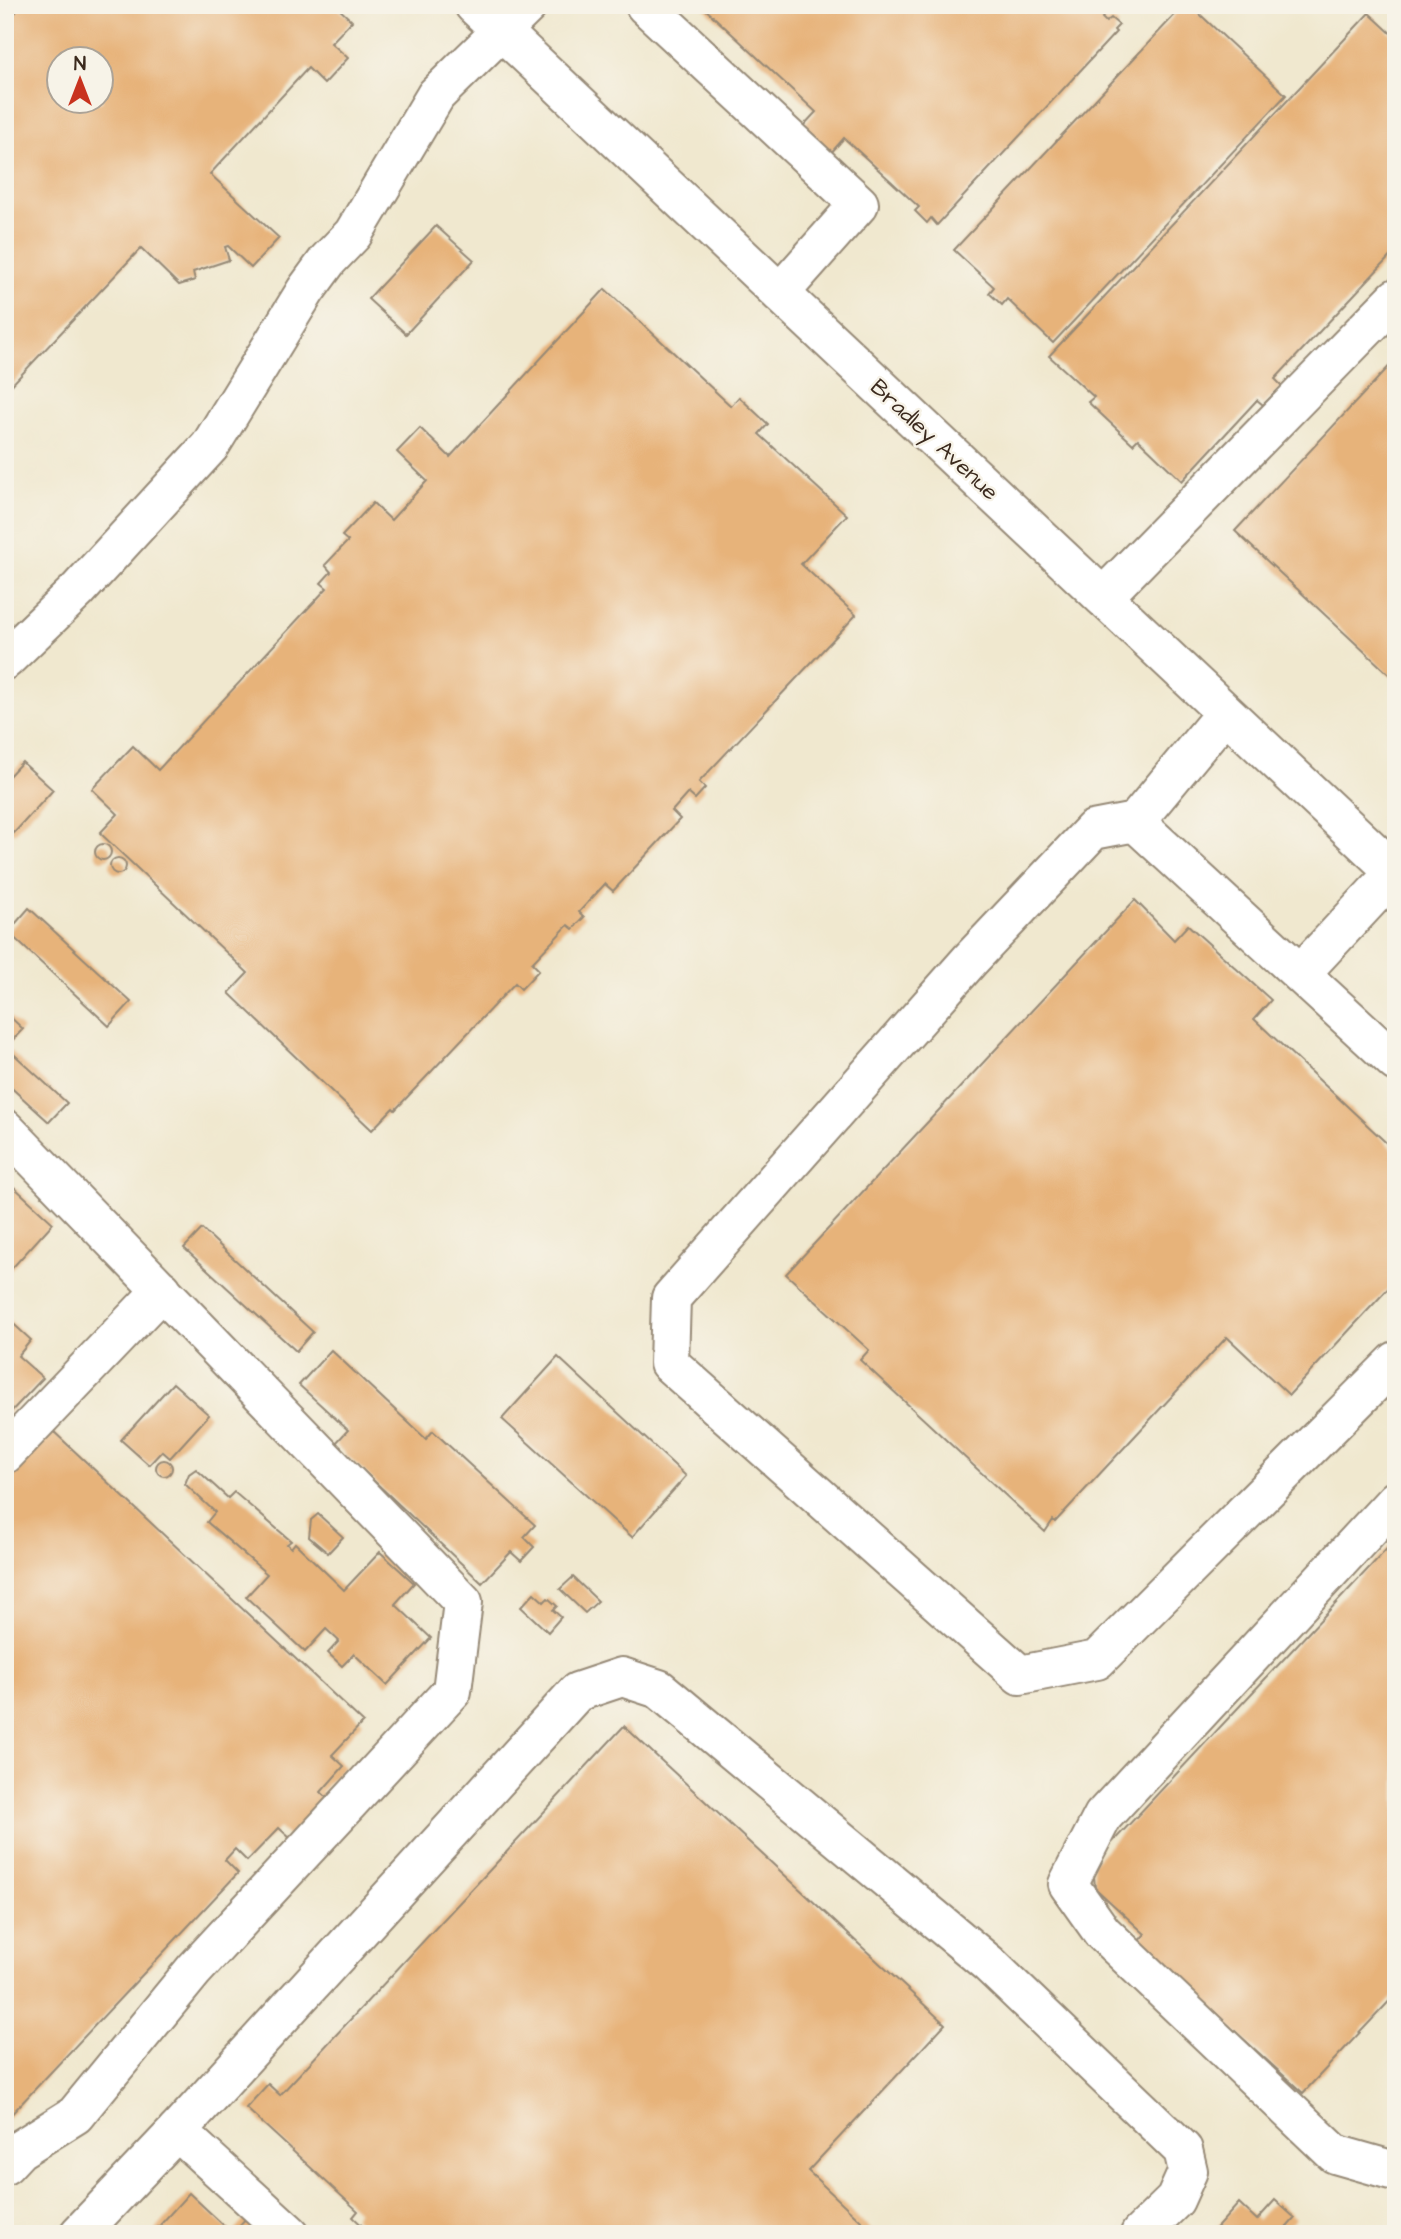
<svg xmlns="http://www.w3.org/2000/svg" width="1401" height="2239" font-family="'Architects Daughter',sans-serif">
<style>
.building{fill:#e7b37a;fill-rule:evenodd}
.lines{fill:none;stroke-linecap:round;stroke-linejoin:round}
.minor-casing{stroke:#968976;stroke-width:42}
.minor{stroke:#fff;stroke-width:38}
.labels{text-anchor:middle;stroke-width:5;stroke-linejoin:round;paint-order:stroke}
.street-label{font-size:23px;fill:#3b2a1e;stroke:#f7f3e8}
</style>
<rect width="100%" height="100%" fill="#f7f3e8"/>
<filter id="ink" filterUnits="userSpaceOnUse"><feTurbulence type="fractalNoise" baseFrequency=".0143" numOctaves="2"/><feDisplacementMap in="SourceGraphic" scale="14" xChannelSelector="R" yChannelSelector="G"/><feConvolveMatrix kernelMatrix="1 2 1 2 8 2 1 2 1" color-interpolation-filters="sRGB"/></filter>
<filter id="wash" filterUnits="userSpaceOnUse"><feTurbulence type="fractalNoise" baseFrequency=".00686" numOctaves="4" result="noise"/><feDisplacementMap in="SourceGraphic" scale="28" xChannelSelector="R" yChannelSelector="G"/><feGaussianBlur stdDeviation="1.57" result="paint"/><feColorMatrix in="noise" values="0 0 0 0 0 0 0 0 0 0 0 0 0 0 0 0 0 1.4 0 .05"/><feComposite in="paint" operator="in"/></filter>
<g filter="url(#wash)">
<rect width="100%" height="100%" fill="#f0e8cf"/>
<g id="blocks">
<!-- building -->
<g class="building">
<path d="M 22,5 L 335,5 L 352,21 L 331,43 L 348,58 L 324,84 L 308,68 L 210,174 L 279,238 L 251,268 L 228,246 L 225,247 L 229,260 L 193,272 L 195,280 L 179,285 L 141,248 L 5,392 L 5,24 ZM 60,60 L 102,60 L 102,102 L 60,102 Z"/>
<path d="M 701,5 L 1088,5 L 1093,10 L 1098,5 L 1106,13 L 1102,18 L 1106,22 L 1111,18 L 1119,25 L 1114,30 L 1116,32 L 937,225 L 931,218 L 927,223 L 915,211 L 919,207 L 844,138 L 830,154 L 802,127 L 816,112 Z"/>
<path d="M 1184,5 L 1190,5 L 1286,95 L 1053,343 L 1007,299 L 1002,305 L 989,293 L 994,287 L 954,250 Z"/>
<path d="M 1369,13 L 1396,38 L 1396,250 L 1275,379 L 1282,386 L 1263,405 L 1257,400 L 1182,481 L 1138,439 L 1133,444 L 1088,402 L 1094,397 L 1049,356 Z"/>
<path d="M 436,226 L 474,260 L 406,334 L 368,299 Z"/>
<path d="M 605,289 L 731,406 L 739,397 L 768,424 L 759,434 L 847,515 L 801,564 L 856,615 L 699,782 L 705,788 L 695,799 L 688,793 L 672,811 L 680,819 L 613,891 L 605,884 L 579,912 L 584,917 L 573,929 L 568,925 L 532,963 L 539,970 L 521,989 L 515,983 L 395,1110 L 393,1108 L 372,1130 L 229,993 L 248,973 L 100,833 L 118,814 L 92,789 L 133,746 L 158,770 L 327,588 L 321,583 L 331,572 L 325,565 L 348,541 L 342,536 L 373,503 L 391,520 L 427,481 L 397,452 L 420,428 L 450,457 Z"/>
<path d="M 1396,359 L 1396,681 L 1235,531 Z"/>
<path d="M 22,762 L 53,790 L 14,833 L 5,825 L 5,780 Z"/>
<circle cx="103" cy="852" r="8"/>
<circle cx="118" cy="866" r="8"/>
<path d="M 1135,900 L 1174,940 L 1188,925 L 1271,1000 L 1254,1019 L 1396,1152 L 1396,1280 L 1289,1395 L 1227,1337 L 1055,1522 L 1053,1520 L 1045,1532 L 860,1360 L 869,1350 L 786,1274 Z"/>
<path d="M 29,908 L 131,1002 L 109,1026 L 8,932 Z"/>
<path d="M 5,1012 L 23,1029 L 6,1047 L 67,1103 L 49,1122 L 5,1082 Z"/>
<path d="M 14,1187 L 53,1223 L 5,1276 L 5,1197 Z"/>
<path d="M 202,1229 L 313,1332 L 296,1351 L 184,1248 Z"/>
<path d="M 5,1316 L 31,1340 L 18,1356 L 43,1378 L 5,1418 Z"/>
<path d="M 331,1350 L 426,1439 L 433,1431 L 535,1525 L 524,1537 L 534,1547 L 521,1561 L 511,1552 L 482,1583 L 335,1444 L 348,1430 L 299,1385 Z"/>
<path d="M 558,1357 L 686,1476 L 632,1537 L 502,1419 Z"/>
<path d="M 173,1383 L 209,1415 L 170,1458 L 162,1451 L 149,1465 L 121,1440 Z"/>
<path d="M 52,1430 L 363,1722 L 332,1755 L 344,1766 L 321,1792 L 329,1800 L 291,1839 L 279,1828 L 247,1861 L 235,1849 L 225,1860 L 238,1873 L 5,2121 L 5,1480 Z"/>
<circle cx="164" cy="1468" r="8"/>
<path d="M 196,1469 L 228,1498 L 234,1492 L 291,1541 L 287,1544 L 291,1548 L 295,1543 L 344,1590 L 380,1552 L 414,1583 L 395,1604 L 431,1638 L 387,1685 L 354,1654 L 342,1666 L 328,1653 L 339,1641 L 326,1629 L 305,1652 L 246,1597 L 267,1574 L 207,1522 L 215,1512 L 185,1484 L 189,1474 Z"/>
<path d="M 318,1514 L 343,1537 L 328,1553 L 309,1537 L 311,1520 Z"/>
<path d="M 1396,1539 L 1396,1994 L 1303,2093 L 1163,1966 L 1135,1945 L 1145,1934 L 1095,1888 L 1093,1863 Z"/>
<path d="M 573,1577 L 598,1601 L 585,1613 L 560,1589 Z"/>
<path d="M 534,1593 L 544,1602 L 548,1598 L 557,1606 L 553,1610 L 561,1617 L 548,1632 L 521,1607 Z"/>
<path d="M 624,1726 L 945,2024 L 808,2171 L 875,2234 L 371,2234 L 353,2217 L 358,2211 L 246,2108 L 268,2084 L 280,2095 Z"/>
<path d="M 189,2193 L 233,2234 L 152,2234 Z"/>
<path d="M 1275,2200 L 1295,2218 L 1281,2234 L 1211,2234 L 1239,2203 L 1257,2220 Z"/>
<path d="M 250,2214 L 272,2234 L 238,2234 L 234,2231 Z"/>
</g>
</g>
</g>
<g filter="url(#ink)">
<use href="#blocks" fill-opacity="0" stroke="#968976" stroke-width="2"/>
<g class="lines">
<!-- minor casing -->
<g class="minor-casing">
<g id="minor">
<path d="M 474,5 L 1396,873"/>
<path d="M 645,5 L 859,204 L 780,293"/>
<path d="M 1103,597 L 1396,298"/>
<path d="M 5,660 L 78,590 L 210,446 L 306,290 L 328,260 L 353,234 L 436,95 L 528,5"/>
<path d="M 1135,822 L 1225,713"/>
<path d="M 1301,973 L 1395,872"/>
<path d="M 1396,1062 L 1135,822 L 1093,830 L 970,960 L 671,1298 L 669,1363 L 1020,1675 L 1097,1660 L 1396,1361"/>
<path d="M 5,1129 L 463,1602 L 452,1691 L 194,1970 L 75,2115 L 19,2150 L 5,2165"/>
<path d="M 5,1454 L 162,1290"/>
<path d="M 1396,1500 L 1103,1816 L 1068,1884 L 1102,1932 L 1335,2154 L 1391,2170 L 1396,2168"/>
<path d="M 177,2131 L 290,2234"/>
<path d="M 79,2234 L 177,2131 L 577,1692 L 622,1677 L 659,1689 L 989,1964 L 1183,2150 L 1188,2171 L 1175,2200 L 1140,2234"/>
</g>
</g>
<!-- minor -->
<use href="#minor" class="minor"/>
</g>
</g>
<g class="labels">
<!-- street labels -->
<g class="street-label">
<text transform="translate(935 439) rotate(43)" y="8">Bradley Avenue</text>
</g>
</g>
<!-- margin -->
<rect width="1401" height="2239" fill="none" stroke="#f7f3e8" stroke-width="28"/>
<!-- north arrow -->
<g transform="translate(80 80)"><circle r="33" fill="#f7f3e8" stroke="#aca397" stroke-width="2"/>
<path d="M0-5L12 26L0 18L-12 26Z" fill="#c8321e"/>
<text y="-10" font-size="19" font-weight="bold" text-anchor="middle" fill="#3b2a1e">N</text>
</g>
</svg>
